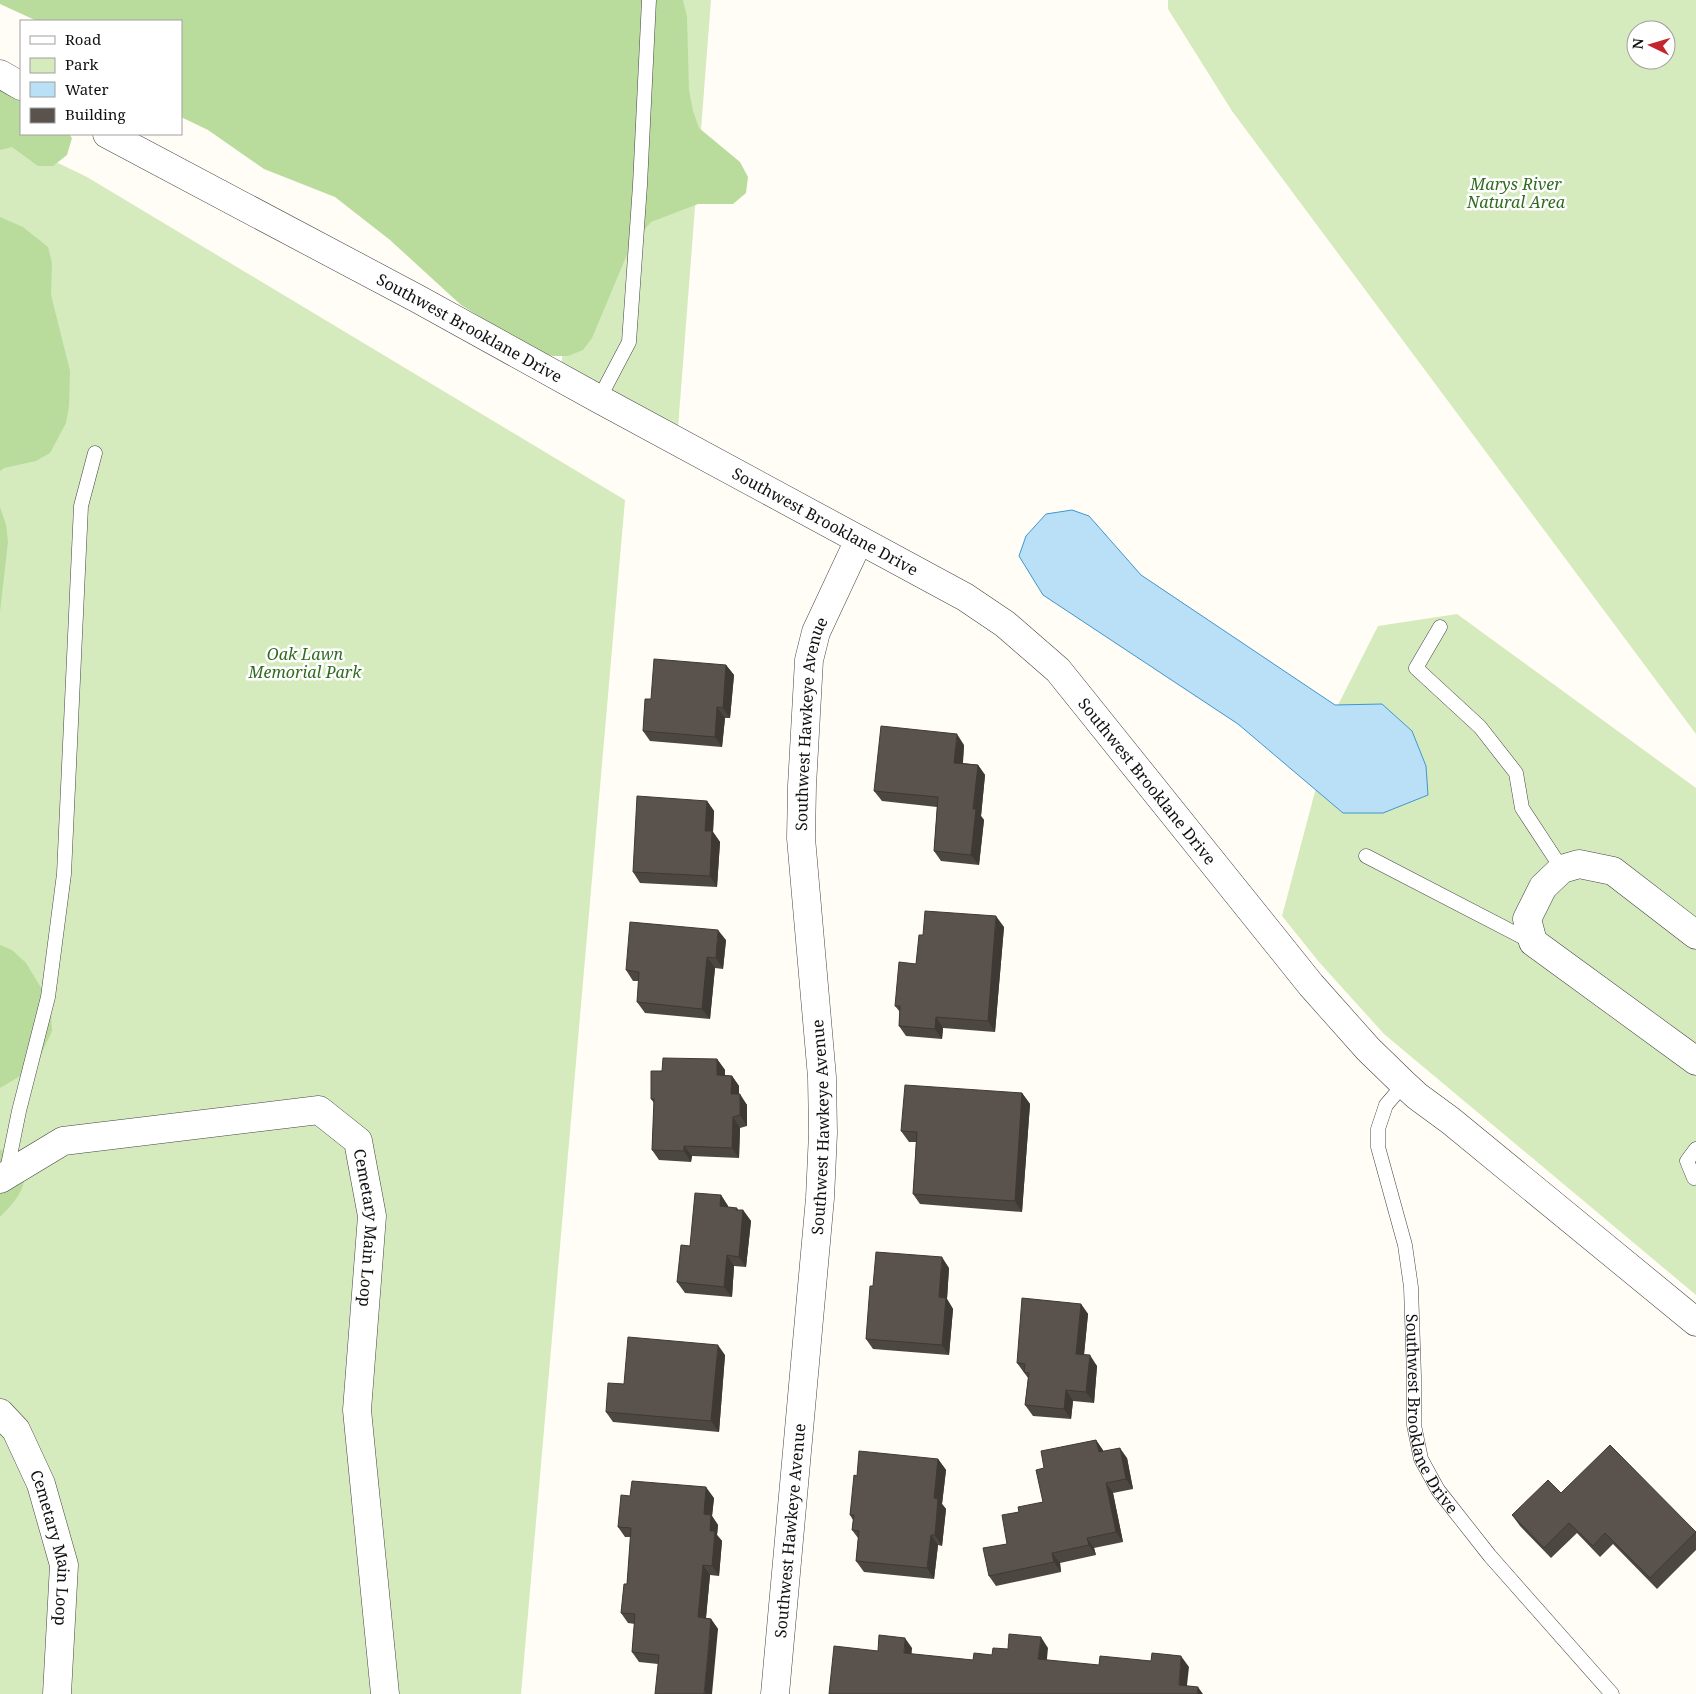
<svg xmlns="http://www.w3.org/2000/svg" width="1696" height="1694" font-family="'Noto Serif',serif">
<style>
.green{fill:#d5ebbd;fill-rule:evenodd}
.forest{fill:#b9dc9c}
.water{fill:#b9e0f7;stroke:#3f96cf}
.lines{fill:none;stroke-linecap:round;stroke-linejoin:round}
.service-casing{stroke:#444;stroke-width:15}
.minor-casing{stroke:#444;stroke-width:29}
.tertiary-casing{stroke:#444;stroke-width:29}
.service{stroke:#fff;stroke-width:14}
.minor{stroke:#fff;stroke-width:28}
.tertiary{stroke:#fff;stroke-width:28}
.wall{fill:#4d4742}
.shaded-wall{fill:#3f3936}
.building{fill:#5a524d;stroke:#3f3936}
.labels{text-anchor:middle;stroke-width:5;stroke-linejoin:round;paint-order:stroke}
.park-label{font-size:16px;font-style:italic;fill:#2f6b1f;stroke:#fff}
.street-label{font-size:16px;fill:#111;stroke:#fff}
</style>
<rect width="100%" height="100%" fill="#fffdf5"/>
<!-- green -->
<g class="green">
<path d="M 603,0 L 711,0 L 677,441 L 561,367 Z"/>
<path d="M 1168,0 L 1696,0 L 1696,734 L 1232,111 L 1168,9 ZM 1636,30 L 1666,30 L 1666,60 L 1636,60 Z"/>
<path d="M 0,135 L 87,177 L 625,500 L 521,1694 L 0,1694 Z"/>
<path d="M 1457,614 L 1696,788 L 1696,1295 L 1384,1034 L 1319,962 L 1282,916 L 1338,705 L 1378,626 Z"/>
</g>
<!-- forest -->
<g class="forest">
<path d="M 0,0 L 683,0 L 687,17 L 689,90 L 693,111 L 699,128 L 740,162 L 748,177 L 746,193 L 733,204 L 698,204 L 651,222 L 631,245 L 592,338 L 583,350 L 568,356 L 553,356 L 535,351 L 461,305 L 390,240 L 335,197 L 264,169 L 208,130 L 181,117 L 181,21 L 37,21 L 0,4 Z"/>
<path d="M 0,80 L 21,93 L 21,134 L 69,134 L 72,138 L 67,155 L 53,166 L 38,166 L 12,147 L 0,150 Z"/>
<path d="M 0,217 L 23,227 L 48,247 L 52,263 L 51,295 L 70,371 L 69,406 L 66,423 L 50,453 L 36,461 L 4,468 L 0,471 Z"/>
<path d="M 0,507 L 6,525 L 8,542 L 0,612 Z"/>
<path d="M 0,945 L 12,950 L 26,963 L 43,991 L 51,1014 L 52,1031 L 39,1059 L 27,1072 L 0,1088 Z"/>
<path d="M 0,1149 C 5,1152 13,1155 17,1160 C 35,1181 15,1202 0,1217 Z"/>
</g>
<!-- water -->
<path class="water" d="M 1072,510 L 1089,516 L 1141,575 L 1335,705 L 1382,704 L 1412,731 L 1426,766 L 1428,795 L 1383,813 L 1343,813 L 1238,724 L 1043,595 L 1019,556 L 1026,536 L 1046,514 Z"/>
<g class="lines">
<!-- service casing -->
<g class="service-casing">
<g id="service">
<path d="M 599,399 L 629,342 L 640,185 L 649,0"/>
<path d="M 1440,627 L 1416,668 L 1480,727 L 1516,773 L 1522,808 L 1562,869"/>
<path d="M 1366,856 L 1532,942"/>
<path id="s1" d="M 1404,1084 L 1386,1105 L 1378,1129 L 1378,1147 L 1405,1245 L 1411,1287 L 1414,1376 L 1414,1425 L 1421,1459 L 1438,1490 L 1490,1556 L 1612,1694"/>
<path d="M 6,1175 L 19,1111 L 48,997 L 64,874 L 81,506 L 95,453"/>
<path d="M 1694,1178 L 1687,1161 L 1696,1149"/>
</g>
</g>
<!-- minor casing -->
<g class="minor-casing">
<g id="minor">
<path d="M 1696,935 L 1613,871 L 1579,864 L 1562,869 L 1543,887 L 1527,919 L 1533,942 L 1696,1061"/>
<path id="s2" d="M 0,1179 L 63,1141 L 319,1110 L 358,1141 L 372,1216 L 357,1410 L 385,1694"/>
<path id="s3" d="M 0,1413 L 16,1430 L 41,1484 L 64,1565 L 57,1694"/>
<path id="s4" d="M 775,1694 L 820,1198 L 823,1133 L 822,1077 L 801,838 L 802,786 L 809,660 L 816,632 L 859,540"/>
</g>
</g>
<!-- tertiary casing -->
<g class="tertiary-casing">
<g id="tertiary">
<path d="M 0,74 L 21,86"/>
<path id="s5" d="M 107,134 L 418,299 L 599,399 L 965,597 L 1005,624 L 1058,670 L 1311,985 L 1368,1049 L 1404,1084 L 1417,1096 L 1451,1121 L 1696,1322"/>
</g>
</g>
<!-- service -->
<use href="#service" class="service"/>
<!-- minor -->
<use href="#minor" class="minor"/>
<!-- tertiary -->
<use href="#tertiary" class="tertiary"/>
</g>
<!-- wall -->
<g class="wall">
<path d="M 726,665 L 734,675 L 730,718 L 725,718 L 722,747 L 650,741 L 643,731 L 651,699 Z"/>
<path d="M 964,745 L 963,763 L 978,765 L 985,775 L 981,816 L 984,820 L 979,865 L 941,861 L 934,851 L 937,807 L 882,801 L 874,791 Z"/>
<path d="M 707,801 L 714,811 L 713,832 L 720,842 L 717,887 L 640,883 L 633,872 Z"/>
<path d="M 1004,927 L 995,1032 L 943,1028 L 942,1039 L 906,1036 L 899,1026 L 900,1012 L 895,1006 L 916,964 L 923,935 Z"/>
<path d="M 726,940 L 723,969 L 715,968 L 710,1019 L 645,1013 L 637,1002 L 639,981 L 633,981 L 626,970 Z"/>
<path d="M 717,1059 L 725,1070 L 725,1075 L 732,1076 L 739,1086 L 739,1094 L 747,1105 L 747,1126 L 740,1128 L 739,1158 L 692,1156 L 691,1162 L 659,1160 L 652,1150 L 654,1103 L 651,1099 L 662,1071 Z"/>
<path d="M 1022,1093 L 1030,1104 L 1022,1212 L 920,1204 L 913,1194 L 916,1142 L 909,1142 L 901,1131 Z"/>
<path d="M 721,1195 L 728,1206 L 728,1207 L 738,1210 L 743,1210 L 751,1221 L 746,1267 L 734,1266 L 732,1297 L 685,1293 L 677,1282 L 690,1246 Z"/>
<path d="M 949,1268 L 947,1299 L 953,1309 L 949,1355 L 873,1349 L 866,1339 L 873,1286 Z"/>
<path d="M 1081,1304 L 1088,1314 L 1084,1355 L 1097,1366 L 1094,1403 L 1073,1401 L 1071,1419 L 1033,1416 L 1025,1405 L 1028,1378 L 1017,1363 Z"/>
<path d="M 725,1355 L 719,1432 L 613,1422 L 606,1412 Z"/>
<path d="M 1096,1440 L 1103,1451 L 1127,1458 L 1133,1489 L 1113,1493 L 1123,1542 L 1094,1548 L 1096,1555 L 1060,1563 L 1061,1572 L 996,1586 L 989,1576 L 1007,1544 L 1019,1512 L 1043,1502 L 1044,1468 Z"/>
<path d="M 938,1459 L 946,1470 L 942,1504 L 946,1509 L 942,1546 L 938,1545 L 934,1579 L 864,1572 L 856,1561 L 858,1538 L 852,1530 L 853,1520 L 850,1515 L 857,1476 Z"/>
<path d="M 1561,1493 L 1696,1532 L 1696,1550 L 1657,1589 L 1613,1544 L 1600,1557 L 1577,1533 L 1551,1558 L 1520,1526 L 1512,1515 Z"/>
<path d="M 630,1496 L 714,1498 L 712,1516 L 718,1525 L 717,1535 L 722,1541 L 719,1576 L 710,1575 L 706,1618 L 711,1619 L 718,1629 L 658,1664 L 639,1662 L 632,1652 L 635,1624 L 628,1623 L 621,1613 L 627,1584 L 631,1537 L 625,1537 L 618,1527 Z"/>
</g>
<!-- shaded-wall -->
<g class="shaded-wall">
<path d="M 726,665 L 734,675 L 730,718 L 723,708 Z"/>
<path d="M 717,707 L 725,718 L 722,747 L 715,737 Z"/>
<path d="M 957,734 L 964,745 L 962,773 L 954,763 Z"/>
<path d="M 978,765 L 985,775 L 981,816 L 984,820 L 979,865 L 971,855 L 973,809 Z"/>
<path d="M 707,801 L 714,811 L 713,832 L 720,842 L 717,887 L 710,876 L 705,831 Z"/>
<path d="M 996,916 L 1004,927 L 995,1032 L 988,1021 Z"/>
<path d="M 718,930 L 726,940 L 723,969 L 716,958 Z"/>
<path d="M 707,957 L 715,968 L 710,1019 L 702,1009 Z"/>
<path d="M 936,1017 L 943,1028 L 942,1039 L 935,1029 Z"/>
<path d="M 717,1059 L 725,1070 L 724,1086 L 717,1075 Z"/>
<path d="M 732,1076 L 739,1086 L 739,1105 L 731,1094 Z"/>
<path d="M 1022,1093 L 1030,1104 L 1022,1212 L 1015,1201 Z"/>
<path d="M 740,1094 L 747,1105 L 747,1126 L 740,1115 Z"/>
<path d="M 733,1117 L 740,1128 L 739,1158 L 732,1148 Z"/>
<path d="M 684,1146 L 692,1156 L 691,1162 L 684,1151 Z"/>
<path d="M 721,1195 L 728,1206 L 727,1216 L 720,1206 Z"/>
<path d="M 737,1208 L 743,1217 L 743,1210 L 751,1221 L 746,1267 L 739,1257 Z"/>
<path d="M 727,1255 L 734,1266 L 732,1297 L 724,1287 Z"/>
<path d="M 942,1257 L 949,1268 L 947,1299 L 953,1309 L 949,1355 L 942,1345 L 939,1297 Z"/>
<path d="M 1081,1304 L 1088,1314 L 1083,1364 L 1076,1354 Z"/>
<path d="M 718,1345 L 725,1355 L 719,1432 L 711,1421 Z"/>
<path d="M 1090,1355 L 1097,1366 L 1094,1403 L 1086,1392 Z"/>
<path d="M 1066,1390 L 1073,1401 L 1071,1419 L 1064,1409 Z"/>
<path d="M 1096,1440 L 1103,1450 L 1106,1462 L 1099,1452 Z"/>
<path d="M 1120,1448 L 1127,1458 L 1133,1489 L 1126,1479 Z"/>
<path d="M 938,1459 L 946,1470 L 942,1504 L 946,1509 L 942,1546 L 935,1535 L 934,1498 Z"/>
<path d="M 1106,1483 L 1113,1493 L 1123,1542 L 1116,1532 Z"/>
<path d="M 706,1487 L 714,1498 L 712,1516 L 718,1525 L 717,1535 L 722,1541 L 719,1576 L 712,1566 L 710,1531 L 704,1514 Z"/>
<path d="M 931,1535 L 938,1545 L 934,1579 L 927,1568 Z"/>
<path d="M 1087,1538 L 1094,1548 L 1096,1555 L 1089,1545 Z"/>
<path d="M 1052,1553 L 1060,1563 L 1061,1572 L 1054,1562 Z"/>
<path d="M 703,1565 L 710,1575 L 705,1627 L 698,1617 Z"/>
<path d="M 711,1619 L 718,1629 L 712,1694 L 704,1694 Z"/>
<path d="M 1041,1637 L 1048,1648 L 1046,1669 L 1038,1659 Z"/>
<path d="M 905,1638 L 912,1648 L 911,1663 L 904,1653 Z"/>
<path d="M 1181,1656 L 1189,1667 L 1186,1694 L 1179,1685 Z"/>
<path d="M 1198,1687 L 1203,1694 L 1197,1694 Z"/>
</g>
<!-- building -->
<g class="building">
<path d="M 654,659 L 726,665 L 723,708 L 717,707 L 715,737 L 643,731 L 645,699 L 651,699 Z"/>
<path d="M 881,726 L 957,734 L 954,763 L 978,765 L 973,809 L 976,809 L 971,855 L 934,851 L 938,797 L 874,791 Z"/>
<path d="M 637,796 L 707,801 L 705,831 L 712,831 L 710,876 L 633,872 Z"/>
<path d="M 925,911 L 996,916 L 988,1021 L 936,1017 L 935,1029 L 899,1026 L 900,1006 L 895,1006 L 899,962 L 916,964 L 919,935 L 923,935 Z"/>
<path d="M 630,922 L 718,930 L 716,958 L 707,957 L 702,1009 L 637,1002 L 639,972 L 626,970 Z"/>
<path d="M 663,1058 L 717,1059 L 717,1075 L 732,1076 L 731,1094 L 740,1094 L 740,1115 L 733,1117 L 732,1148 L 684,1146 L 684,1151 L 652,1150 L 654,1099 L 651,1099 L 651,1071 L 662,1071 Z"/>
<path d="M 905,1085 L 1022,1093 L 1015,1201 L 913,1194 L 917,1132 L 901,1131 Z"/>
<path d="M 695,1193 L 721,1195 L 720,1206 L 737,1208 L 736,1210 L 743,1210 L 739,1257 L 727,1255 L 724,1287 L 677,1282 L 681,1245 L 690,1246 Z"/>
<path d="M 876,1252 L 942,1257 L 939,1297 L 946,1298 L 942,1345 L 866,1339 L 870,1286 L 873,1286 Z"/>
<path d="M 1022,1298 L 1081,1304 L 1076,1354 L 1090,1355 L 1086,1392 L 1066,1390 L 1064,1409 L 1025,1405 L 1029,1373 L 1024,1372 L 1025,1364 L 1017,1363 Z"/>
<path d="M 628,1337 L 718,1345 L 711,1421 L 606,1412 L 608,1383 L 624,1384 Z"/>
<path d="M 1096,1440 L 1099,1452 L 1120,1448 L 1126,1479 L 1106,1483 L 1116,1532 L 1087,1538 L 1089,1545 L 1052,1553 L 1054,1562 L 989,1576 L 983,1548 L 1007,1544 L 1002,1515 L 1019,1512 L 1018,1507 L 1043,1502 L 1036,1470 L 1044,1468 L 1041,1451 Z"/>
<path d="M 1610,1445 L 1696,1532 L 1650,1578 L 1605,1533 L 1593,1546 L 1569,1523 L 1544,1548 L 1512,1515 L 1548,1480 L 1561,1493 Z"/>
<path d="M 859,1451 L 938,1459 L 934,1498 L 938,1499 L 935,1535 L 931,1535 L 927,1568 L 856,1561 L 859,1531 L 852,1530 L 854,1515 L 850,1515 L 854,1475 L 857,1476 Z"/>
<path d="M 632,1481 L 706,1487 L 704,1514 L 711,1515 L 710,1531 L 715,1531 L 712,1566 L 703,1565 L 698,1617 L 711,1619 L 704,1694 L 655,1694 L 659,1655 L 632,1652 L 635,1614 L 621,1613 L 624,1584 L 627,1584 L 631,1528 L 618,1527 L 621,1495 L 630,1496 Z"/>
<path d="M 1009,1634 L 1041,1637 L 1038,1659 L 1099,1665 L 1100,1656 L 1151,1661 L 1152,1653 L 1181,1656 L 1179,1685 L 1198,1687 L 1197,1694 L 829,1694 L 834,1646 L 878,1651 L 879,1635 L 905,1638 L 904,1653 L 973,1660 L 974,1653 L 992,1655 L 993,1648 L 1008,1649 Z"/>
</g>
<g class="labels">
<!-- park labels -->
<g class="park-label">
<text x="1516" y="190">Marys River<tspan x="1516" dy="18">Natural Area</tspan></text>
<text x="305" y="660">Oak Lawn<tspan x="305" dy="18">Memorial Park</tspan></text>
</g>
<!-- street labels -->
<g class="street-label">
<text dy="6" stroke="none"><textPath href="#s5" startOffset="411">Southwest Brooklane Drive</textPath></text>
<text dy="6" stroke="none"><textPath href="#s5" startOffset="816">Southwest Brooklane Drive</textPath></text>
<text dy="6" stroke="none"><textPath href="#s4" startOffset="974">Southwest Hawkeye Avenue</textPath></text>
<text dy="6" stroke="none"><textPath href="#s5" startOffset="1236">Southwest Brooklane Drive</textPath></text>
<text dy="6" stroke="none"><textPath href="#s4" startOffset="569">Southwest Hawkeye Avenue</textPath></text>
<text dy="6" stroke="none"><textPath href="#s2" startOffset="469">Cemetary Main Loop</textPath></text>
<text dy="6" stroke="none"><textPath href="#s1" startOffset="346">Southwest Brooklane Drive</textPath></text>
<text dy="6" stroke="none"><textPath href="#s4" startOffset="164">Southwest Hawkeye Avenue</textPath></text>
<text dy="6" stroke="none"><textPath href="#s3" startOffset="148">Cemetary Main Loop</textPath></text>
</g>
</g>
<!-- legend -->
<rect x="20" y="20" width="162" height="115" fill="#ffffff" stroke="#a0a0a0"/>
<rect x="30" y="36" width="25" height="8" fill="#ffffff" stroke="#a0a0a0"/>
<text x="65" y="45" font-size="15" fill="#111111">Road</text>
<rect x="30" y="58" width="25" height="15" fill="#d5ebbd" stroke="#a0a0a0"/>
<text x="65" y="70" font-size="15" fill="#111111">Park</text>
<rect x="30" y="82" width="25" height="15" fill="#b9e0f7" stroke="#a0a0a0"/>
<text x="65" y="95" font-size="15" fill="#111111">Water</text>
<rect x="30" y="108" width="25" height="15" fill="#5a524d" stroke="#a0a0a0"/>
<text x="65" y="120" font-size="15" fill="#111111">Building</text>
<!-- north arrow -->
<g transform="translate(1651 45) rotate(275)"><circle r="24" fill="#ffffff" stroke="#a0a0a0"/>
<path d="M0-4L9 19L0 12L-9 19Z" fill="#c4262e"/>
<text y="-8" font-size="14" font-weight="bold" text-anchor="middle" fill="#111111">N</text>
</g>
</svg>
